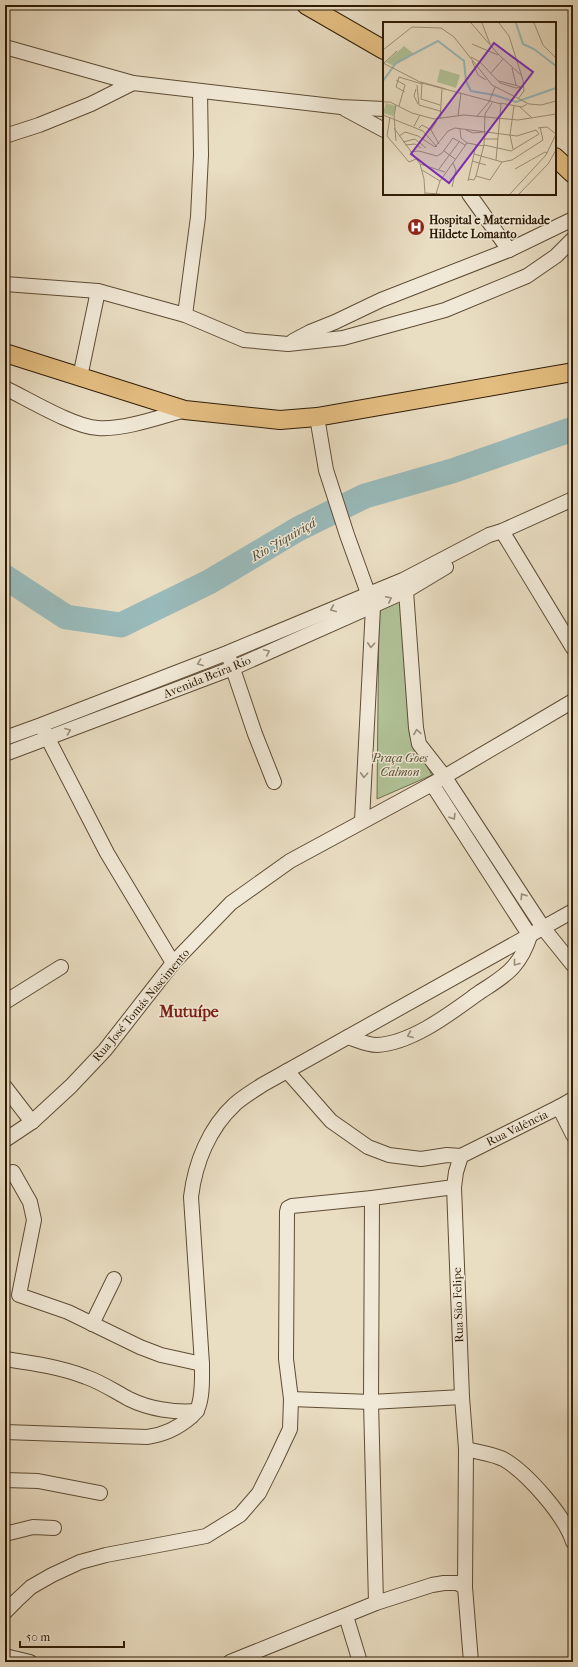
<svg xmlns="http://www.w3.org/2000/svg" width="578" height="1667" font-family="'IM FELL French Canon',serif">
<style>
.green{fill:#b1c297;stroke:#706f4e}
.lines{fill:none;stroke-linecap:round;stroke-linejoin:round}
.river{stroke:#99baba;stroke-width:25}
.minor-casing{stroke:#5e4c35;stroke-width:16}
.major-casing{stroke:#2f1c06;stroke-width:20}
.minor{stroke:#f1e9d7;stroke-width:14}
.major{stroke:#e4be81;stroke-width:18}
.oneway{stroke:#9a8d79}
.labels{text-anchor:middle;stroke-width:3;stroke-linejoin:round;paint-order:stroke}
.poi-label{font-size:12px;font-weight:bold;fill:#2f1c06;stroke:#f1e9d7;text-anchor:start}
.street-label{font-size:12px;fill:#2f1c06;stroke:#f1e9d7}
.park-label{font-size:12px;font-style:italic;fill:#564e32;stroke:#f1e9d7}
.water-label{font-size:13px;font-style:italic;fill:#4f4b3c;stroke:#f1e9d7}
.district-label{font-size:16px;font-weight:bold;fill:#7a1f14;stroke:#f1e9d7}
.inset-river{fill:none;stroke:#99baba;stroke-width:2}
.inset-road{fill:none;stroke:#9f9077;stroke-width:1}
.view{fill:#7b2cbf;fill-opacity:0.15;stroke:#7b2cbf;stroke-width:2}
.inset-edge{fill:none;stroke:#2f1c06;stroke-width:2}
</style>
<rect width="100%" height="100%" fill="#e9ddc2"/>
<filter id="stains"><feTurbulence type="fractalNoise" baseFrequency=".005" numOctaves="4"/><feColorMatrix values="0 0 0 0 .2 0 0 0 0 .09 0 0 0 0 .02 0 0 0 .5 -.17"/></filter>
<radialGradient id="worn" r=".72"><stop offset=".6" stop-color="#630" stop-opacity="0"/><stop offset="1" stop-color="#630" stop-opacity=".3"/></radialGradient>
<!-- green -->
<path class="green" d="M 402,598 L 415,746 L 432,775 L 377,799 L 379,610 Z"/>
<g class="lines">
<!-- river -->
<path class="river" d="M 5,577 L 66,617 L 121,625 L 209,582 L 298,529 L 365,496 L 452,471 L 573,429"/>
<!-- minor casing -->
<g class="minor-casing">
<g id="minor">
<path d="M 5,47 L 133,83 L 341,107 L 384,109"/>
<path d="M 345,109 L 384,130"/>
<path d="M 5,136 L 39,125 L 91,104 L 133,83"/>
<path d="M 469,194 L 509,250"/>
<path d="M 5,284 L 98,291 L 185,315 L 244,340 L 288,344 L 343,338 L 445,310 L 527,276 L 556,256 L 573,239"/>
<path d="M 185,315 L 198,217 L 201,155 L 200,91"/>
<path d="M 293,341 L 310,332 L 335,322 L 381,300 L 509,250 L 573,219"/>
<path d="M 80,377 L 98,291"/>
<path d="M 5,388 C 28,399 74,427 98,428 C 123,430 160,417 185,410"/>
<path d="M 317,417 L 326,470 L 347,535 L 373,607 L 362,821"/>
<path d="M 502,531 L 573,648"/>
<path d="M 404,583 L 406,591 L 416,728 L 419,744 L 444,776 L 544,929 L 573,965"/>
<path d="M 230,660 L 255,734 L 274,782"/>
<path d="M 44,731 L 107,853 L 173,963"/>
<path d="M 5,738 L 41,725 L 227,653 L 369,594 L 403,580 L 489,535 L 502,531 L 573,499"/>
<path d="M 5,754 L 233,668 L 406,591 L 446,567"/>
<path d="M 5,1002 L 61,967"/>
<path d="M 348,1037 C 357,1040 367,1045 377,1045 C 413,1043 452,1012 480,992 C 492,984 505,977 514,966 C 522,957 526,948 530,936 L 432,784"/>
<path d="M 287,1071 L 331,1121 L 368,1147 L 389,1155 L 421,1159 L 447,1155 L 461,1156 L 456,1172 L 454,1187 L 462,1397 L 466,1449 L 465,1587 L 471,1662"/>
<path d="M 5,1087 L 32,1122"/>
<path d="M 559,1107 L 573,1135"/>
<path d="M 5,1140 L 32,1122 L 71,1086 L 105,1050 L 173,963 L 231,903 L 290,861 L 432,784 L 573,701"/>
<path d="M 461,1156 L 559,1107 L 573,1099"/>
<path d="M 13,1172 L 30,1202 L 34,1220 L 19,1295 L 68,1312 L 140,1347 L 161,1355 L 202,1364"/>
<path d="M 372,1198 L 371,1402 L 376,1603"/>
<path d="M 92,1324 L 114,1279"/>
<path d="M 5,1359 C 32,1363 60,1367 86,1377 C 101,1382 114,1391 129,1399 C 149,1409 175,1413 197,1411"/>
<path d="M 291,1399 L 371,1402 L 462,1397"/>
<path d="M 5,1432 L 147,1437 C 164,1435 178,1428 191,1417 C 193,1415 196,1412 197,1410 C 203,1398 202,1377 202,1364 L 191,1197 C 195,1163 209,1128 235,1104 C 243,1097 253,1091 262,1085 L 573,911"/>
<path d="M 466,1449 C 477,1452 495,1454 505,1460 C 528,1474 565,1516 573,1542"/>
<path d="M 5,1480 L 38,1481 L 100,1493"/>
<path d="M 5,1534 L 33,1527 L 54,1528"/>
<path d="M 5,1612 L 16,1601 L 31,1587 L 52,1575 L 80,1562 L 106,1555 L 206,1536 L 240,1515 L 259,1493 L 274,1463 L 290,1429 L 291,1399 L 286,1359 L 287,1212 L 288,1208 L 292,1206 L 372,1198 L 454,1187"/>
<path d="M 346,1616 L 360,1662"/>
<path d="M 5,1656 L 30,1662"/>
<path d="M 230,1662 L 376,1603 L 432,1585 L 444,1583 L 457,1583 L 465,1587"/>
</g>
</g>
<!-- major casing -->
<g class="major-casing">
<g id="major">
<path d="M 306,5 L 384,50"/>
<path d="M 555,157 L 573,174"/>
<path d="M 5,353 L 185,410 L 280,420 L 317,417 L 573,372"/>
</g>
</g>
<!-- minor -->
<use href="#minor" class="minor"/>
<!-- major -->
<use href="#major" class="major"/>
</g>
<!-- one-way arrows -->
<defs><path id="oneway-chevron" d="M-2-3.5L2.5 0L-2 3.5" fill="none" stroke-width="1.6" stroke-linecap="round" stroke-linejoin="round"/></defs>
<g class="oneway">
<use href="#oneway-chevron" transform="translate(389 599) rotate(-25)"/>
<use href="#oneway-chevron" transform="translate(333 609) rotate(157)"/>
<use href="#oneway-chevron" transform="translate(371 645) rotate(93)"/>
<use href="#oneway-chevron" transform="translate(267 652) rotate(-25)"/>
<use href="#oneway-chevron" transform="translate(200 663) rotate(159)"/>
<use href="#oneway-chevron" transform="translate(68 731) rotate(-21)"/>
<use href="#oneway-chevron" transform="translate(417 732) rotate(-99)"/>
<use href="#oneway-chevron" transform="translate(364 775) rotate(93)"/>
<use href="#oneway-chevron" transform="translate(453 817) rotate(58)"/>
<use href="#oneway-chevron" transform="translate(523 896) rotate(-123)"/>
<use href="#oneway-chevron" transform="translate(516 963) rotate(128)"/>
<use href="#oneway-chevron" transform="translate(410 1035) rotate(158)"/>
</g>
<!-- icons -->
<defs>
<g id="hospital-disc" transform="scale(0.9)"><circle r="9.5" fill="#8f2418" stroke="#f1e9d7"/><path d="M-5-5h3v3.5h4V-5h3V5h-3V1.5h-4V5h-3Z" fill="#fff"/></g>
</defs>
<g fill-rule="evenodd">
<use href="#hospital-disc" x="416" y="227"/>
</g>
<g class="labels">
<!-- poi labels -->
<g class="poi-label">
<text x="429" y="224">Hospital e Maternidade<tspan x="429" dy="14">Hildete Lomanto</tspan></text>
</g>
<!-- street labels -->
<g class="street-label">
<text transform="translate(207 677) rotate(-22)" y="4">Avenida Beira Rio</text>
<text transform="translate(141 1005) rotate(-50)" y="4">Rua José Tomás Nascimento</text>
<text transform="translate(517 1128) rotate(-26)" y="4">Rua Valência</text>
<text transform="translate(458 1305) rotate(-92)" y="4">Rua São Felipe</text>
</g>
<!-- park labels -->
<g class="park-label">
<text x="400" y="762">Praça Goes<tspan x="400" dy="14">Calmon</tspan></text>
</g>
<!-- water labels -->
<g class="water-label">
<text transform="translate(283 539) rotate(-30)" y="5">Rio Jiquiriçá</text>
</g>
<!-- district labels -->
<g class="district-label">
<text x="189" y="1017">Mutuípe</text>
</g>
</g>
<!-- overview -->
<g transform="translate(383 22)">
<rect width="173" height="173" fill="#e9ddc2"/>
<path d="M 21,24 L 31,32 L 11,44 L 3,40 ZM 57,47 L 77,53 L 73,66 L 54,60 ZM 3,81 L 13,84 L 10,94 L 0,91 Z" fill="#b1c297"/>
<path class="inset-river" d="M 133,1 L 140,22 L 151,27 L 173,44M 0,59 L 13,41 L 55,19 L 81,39 L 83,59 L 88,69 L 111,73 L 133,80 L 173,66"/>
<path class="inset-road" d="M 88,1 L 116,33 L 138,53M 99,1 L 107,22M 116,1 L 126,14 L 140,58 L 141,69 L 135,77M 151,1 L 160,23 L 173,36M 89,22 L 115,33M 0,28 L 29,5 L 58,6 L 71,15 L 109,63 L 146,82 L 158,83 L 173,79M 88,35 L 97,40 L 117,61 L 133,66 L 140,65M 89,39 L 95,53 L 103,58M 0,41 L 39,61 L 118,82M 1,41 L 14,29M 129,46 L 133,63M 108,51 L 120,37M 13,58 L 22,63 L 16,84M 116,59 L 139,65M 38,60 L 63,67M 39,61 L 38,77 L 57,83M 34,63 L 36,83 L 57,89M 33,67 L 31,74 L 35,82M 22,70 L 13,65 L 16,55 L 39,62M 0,80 L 7,80 L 29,91 L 51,97 L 81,93 L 135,98 L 173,92M 117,81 L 139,85 L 144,82M 137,85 L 149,96M 0,93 L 40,109 L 54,125M 0,93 L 0,108M 75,94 L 78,71M 94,94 L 106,80 L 112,65M 7,95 L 4,114 L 26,140 L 33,137M 57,97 L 59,67M 53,100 L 48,108 L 56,122M 31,104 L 37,93M 11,106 L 37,142 L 41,157 L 42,172M 36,106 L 39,103 L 48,108M 155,106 L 164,105 L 173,112M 83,108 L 90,111 L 100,110M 16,114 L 22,110 L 35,114 L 52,125 L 65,109 L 72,106 L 134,114 L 153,108 L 156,112 L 128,129 L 101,123M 101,117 L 115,117M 13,119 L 11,94 L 13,83M 20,120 L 32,117 L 43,126M 84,121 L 101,124M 22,123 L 32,122 L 38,126M 130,127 L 127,113 L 131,84M 61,129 L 72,137M 27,130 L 36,129 L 54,134 L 59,131 L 70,116 L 82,123M 91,132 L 119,140 L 129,138 L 160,118 L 157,105M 113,138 L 118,82M 89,139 L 103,143M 37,142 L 62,150M 56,147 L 76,120M 132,147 L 162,130 L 164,131M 39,148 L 57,159M 93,154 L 107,158 L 119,140M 86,157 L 91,158 L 93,154 L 101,123 L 102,92 L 109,81M 85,159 L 93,123M 69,165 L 73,148 L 70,141M 42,171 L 57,172M 53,172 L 57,159 L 84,121 L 78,116 L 77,107M 127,172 L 163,133 L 173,112M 136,172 L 165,142 L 173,128"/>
<path class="view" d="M 111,21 L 150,50 L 66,161 L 28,132 Z"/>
<rect width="173" height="173" class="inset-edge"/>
</g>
<!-- margin -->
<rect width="578" height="1667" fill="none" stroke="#e9ddc2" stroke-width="20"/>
<rect x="6" y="6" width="566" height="1655" fill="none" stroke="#2f1c06" stroke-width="2"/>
<rect x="10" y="10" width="558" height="1647" fill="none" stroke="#2f1c06"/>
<!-- scale -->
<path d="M20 1641v6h104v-6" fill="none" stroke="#2f1c06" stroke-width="2"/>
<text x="26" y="1641" font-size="12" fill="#2f1c06" stroke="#f1e9d7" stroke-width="3" paint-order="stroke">50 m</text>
<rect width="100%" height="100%" filter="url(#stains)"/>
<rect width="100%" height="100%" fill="url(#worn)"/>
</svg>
